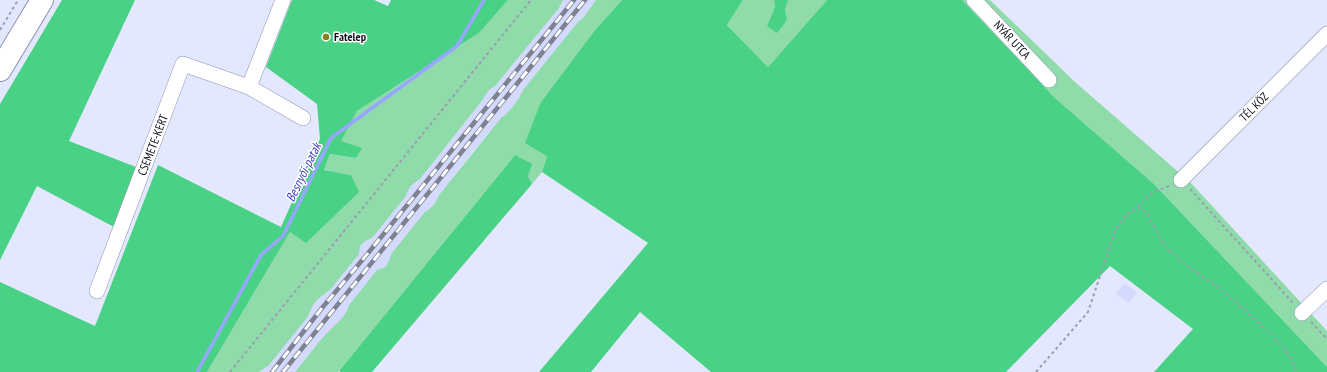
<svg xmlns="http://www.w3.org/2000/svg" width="1327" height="372" font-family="'PT Sans Narrow',sans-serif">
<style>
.built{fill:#d3dafd}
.green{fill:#90dbaa}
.forest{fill:#49d186}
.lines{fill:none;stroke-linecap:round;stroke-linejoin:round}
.stream{stroke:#97a7ff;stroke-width:3.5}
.street-casing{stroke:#8a91b2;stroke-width:16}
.primary-casing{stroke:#8a91b2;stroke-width:24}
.path{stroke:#999daf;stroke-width:2;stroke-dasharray:3 3;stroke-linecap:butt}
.street{stroke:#fff;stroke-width:15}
.primary{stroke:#fff;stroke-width:22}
.rail-casing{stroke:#7e8192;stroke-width:4.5}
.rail{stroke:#fff;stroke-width:3;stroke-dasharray:9;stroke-linecap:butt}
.poi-dot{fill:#8f7a20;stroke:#fff;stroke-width:1.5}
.labels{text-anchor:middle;stroke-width:3;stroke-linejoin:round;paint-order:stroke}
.poi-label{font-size:12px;font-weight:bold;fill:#10121e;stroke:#fff;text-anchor:start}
.street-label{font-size:12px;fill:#10121e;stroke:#fff}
.water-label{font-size:13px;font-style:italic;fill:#4042bf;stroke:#fff}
</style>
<rect width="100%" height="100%" fill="#e3e8fe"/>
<!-- built -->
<g class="built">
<path d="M 563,0 L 596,0 L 583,18 L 577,23 L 523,90 L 521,96 L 507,113 L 501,118 L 470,155 L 439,195 L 437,202 L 432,208 L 425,212 L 391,254 L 389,261 L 384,267 L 377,270 L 349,305 L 347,312 L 337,324 L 326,334 L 295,372 L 259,372 L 269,365 L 307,318 L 313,305 L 318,299 L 330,290 L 359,254 L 360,246 L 365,241 L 372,238 L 406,196 L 408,189 L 413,183 L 420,179 L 481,102 L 489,90 L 496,85 L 559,8 Z"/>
<path d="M 1125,283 L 1137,293 L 1128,303 L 1116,293 Z"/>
</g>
<!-- green -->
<g class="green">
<path d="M 508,0 L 563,0 L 559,8 L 496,85 L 489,90 L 481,102 L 420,179 C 412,184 408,188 406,196 L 372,238 L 365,241 L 360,246 L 359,254 L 330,290 L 318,299 L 313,305 L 307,318 L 269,365 L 259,372 L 207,372 L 290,232 L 351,175 L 324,170 L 330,154 L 356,158 L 361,148 L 340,141 L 357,111 L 479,33 Z"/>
<path d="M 596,0 L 622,0 L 595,30 L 541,102 L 547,156 L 542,172 L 532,184 L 528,176 L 515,155 L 338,372 L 295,372 C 305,360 315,346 325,335 C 334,325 345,319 349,305 L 377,270 L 385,267 L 389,261 L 391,254 L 425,212 C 433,207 436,203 439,195 L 501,118 C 510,111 519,100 523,90 L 577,23 L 583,18 Z"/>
<path d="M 743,0 L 774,0 L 775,7 L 767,26 L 785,10 L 788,0 L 827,0 L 768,67 L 727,25 Z"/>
<path d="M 962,0 L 990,0 L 1075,82 L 1191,183 L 1327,331 L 1327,367 L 1154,184 L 1055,98 Z"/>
</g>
<!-- forest -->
<g class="forest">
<path d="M 62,0 L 135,0 L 69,141 L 136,167 L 114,227 L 37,186 L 0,260 L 0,104 Z"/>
<path d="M 292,0 L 374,0 L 388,6 L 391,0 L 508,0 L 479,33 L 357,111 L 341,141 L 362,148 L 356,158 L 330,154 L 324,170 L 351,175 L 359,192 L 306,243 L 290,232 L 207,372 L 0,372 L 0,282 L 95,326 L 158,165 L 281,227 L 320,139 L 317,104 L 266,67 Z"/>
<path d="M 622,0 L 743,0 L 727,25 L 768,67 L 827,0 L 962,0 L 1055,98 L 1154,184 L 1327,367 L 1327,372 L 1154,372 L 1193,329 L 1110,266 L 1006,372 L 711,372 L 640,312 L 591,372 L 539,372 L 648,243 L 542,172 L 547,156 L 525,143 L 541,102 L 595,30 Z"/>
<path d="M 774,0 L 788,0 L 785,10 L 787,20 L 777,33 L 767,26 L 775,7 Z"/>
<path d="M 515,155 L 532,164 L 528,176 L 532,184 L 372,372 L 341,372 L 339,371 Z"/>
</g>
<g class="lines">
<!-- stream -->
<path class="stream" d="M 197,372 L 261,255 L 283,236 L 331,138 L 457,46 L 484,0"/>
<!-- street casing -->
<g class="street-casing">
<g id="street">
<path d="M 283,0 L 249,87 L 303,118"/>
<path d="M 974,0 L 1049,80"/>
<path d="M 1181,180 L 1327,34"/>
<path d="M 97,291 L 183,64 L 249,87"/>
<path d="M 1302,313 L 1327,289"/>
</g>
</g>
<!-- primary casing -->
<g class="primary-casing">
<path id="primary" d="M 0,70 L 42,0"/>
</g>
<!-- path -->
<g class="path">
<path d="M 0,30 L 18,0"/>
<path d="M 1190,189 L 1293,303"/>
<path d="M 1138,207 L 1147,213 L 1165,247 L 1192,270 L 1217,286 L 1263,326 L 1287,352 L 1297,372"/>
<path d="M 1311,322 L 1327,339"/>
<path d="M 230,372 L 531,0"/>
<path d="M 1036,372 L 1088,312 L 1115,231 L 1126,215 L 1138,207 L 1153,192 L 1169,186"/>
</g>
<!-- street -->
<use href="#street" class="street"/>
<!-- primary -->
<use href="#primary" class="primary"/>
<!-- rail casing -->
<g class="rail-casing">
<g id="rail">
<path d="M 272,372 L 322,308 L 369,252 L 574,0"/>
<path d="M 283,372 L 585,0"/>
</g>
</g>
<!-- rail -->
<use href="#rail" class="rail"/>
</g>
<!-- markers -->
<circle class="poi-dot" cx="326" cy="37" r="4"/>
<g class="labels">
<!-- poi labels -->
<g class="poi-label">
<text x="334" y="41">Fatelep</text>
</g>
<!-- street labels -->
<g class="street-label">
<text transform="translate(1012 40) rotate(47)" y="4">NYÁR UTCA</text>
<text transform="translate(1254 107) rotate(-45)" y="4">TÉL KÖZ</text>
<text transform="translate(153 145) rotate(-69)" y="4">CSEMETE-KERT</text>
</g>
<!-- water labels -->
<g class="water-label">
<text transform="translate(303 172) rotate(-64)" y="5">Besnyői-patak</text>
</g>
</g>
</svg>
